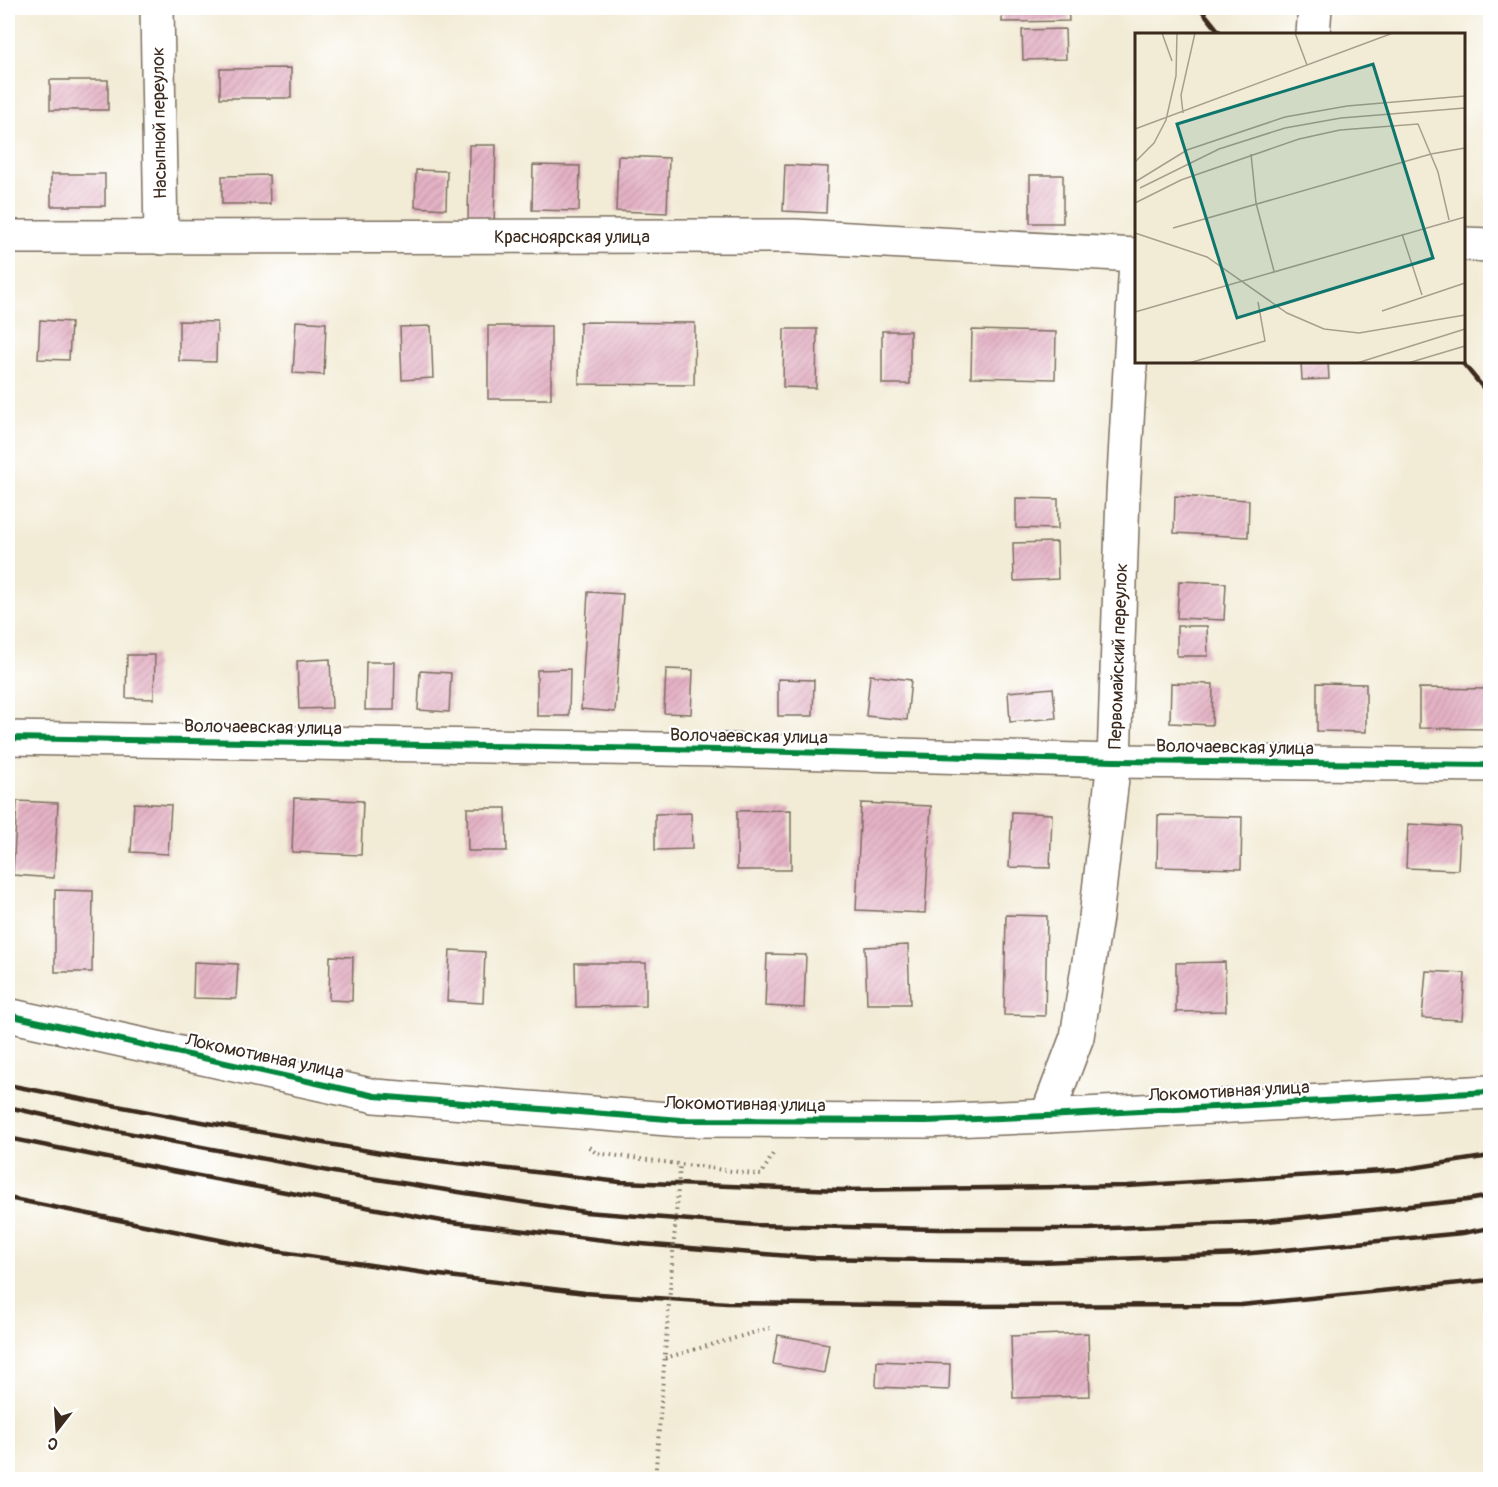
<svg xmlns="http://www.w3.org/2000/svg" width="1498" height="1487" font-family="Pangolin,sans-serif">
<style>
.building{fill:url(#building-hatch)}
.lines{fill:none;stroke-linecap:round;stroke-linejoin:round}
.minor-casing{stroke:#7b6e5e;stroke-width:36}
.path{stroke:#7b6e5e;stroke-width:4;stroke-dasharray:1.5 4.5;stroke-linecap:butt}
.minor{stroke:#fff;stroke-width:33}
.rail{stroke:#3b2a1e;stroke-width:4.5}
.path-bridge{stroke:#7b6e5e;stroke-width:4;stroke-dasharray:1.5 4.5;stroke-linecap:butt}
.cycleway-casing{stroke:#fff;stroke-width:10}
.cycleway{stroke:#00873e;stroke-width:6}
.labels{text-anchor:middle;stroke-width:4.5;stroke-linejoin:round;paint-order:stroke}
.street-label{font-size:18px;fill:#3b2a1e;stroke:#fff}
.inset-road{fill:none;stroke:#a99e8c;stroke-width:1.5}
.view{fill:#0f766e;fill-opacity:0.15;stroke:#0f766e;stroke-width:3}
.inset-edge{fill:none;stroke:#3b2a1e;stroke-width:3}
</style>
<defs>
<pattern id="building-hatch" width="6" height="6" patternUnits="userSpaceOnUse" patternTransform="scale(1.5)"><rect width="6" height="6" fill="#e4b2c5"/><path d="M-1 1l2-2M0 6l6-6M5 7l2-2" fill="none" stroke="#c499a9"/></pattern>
</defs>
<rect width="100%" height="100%" fill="#fff"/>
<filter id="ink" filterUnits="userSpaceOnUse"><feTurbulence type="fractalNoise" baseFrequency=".0167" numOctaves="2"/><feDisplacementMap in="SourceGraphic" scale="12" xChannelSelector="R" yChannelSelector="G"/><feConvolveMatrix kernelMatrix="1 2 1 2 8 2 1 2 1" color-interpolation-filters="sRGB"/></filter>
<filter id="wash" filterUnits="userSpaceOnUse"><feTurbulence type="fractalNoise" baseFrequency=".008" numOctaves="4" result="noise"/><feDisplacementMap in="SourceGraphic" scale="24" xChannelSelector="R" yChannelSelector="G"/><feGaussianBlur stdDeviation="1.35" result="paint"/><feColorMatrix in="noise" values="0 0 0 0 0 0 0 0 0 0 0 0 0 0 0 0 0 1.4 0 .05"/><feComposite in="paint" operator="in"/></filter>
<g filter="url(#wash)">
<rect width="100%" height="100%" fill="#f2ebd5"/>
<g id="blocks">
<!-- building -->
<g class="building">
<rect x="218" y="8" width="33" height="2"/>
<path d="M 1002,8 L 1068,8 L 1069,21 L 1002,22 Z"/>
<path d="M 1065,29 L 1066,59 L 1023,60 L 1022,30 Z"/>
<path d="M 291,68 L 291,98 L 220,98 L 220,69 Z"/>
<rect x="50" y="80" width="58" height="30"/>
<path d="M 469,145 L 496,145 L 494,226 L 468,226 Z"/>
<path d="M 618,156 L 669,158 L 667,213 L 616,211 Z"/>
<path d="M 533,165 L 580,166 L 579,211 L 532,210 Z"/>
<path d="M 785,165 L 828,167 L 826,213 L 783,211 Z"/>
<path d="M 416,170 L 447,171 L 446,209 L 415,207 Z"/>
<rect x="51" y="174" width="54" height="32"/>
<path d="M 269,175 L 270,204 L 222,204 L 222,176 Z"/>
<rect x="1030" y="175" width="33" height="48"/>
<path d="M 40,320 L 71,322 L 69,360 L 38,359 Z"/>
<path d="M 179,321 L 217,322 L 216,362 L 179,361 Z"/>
<path d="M 296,321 L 326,323 L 324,375 L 293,373 Z"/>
<path d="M 580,322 L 695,323 L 694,385 L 579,384 Z"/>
<path d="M 431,326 L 433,378 L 402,380 L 400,327 Z"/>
<rect x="488" y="326" width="63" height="73"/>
<path d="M 784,329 L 817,329 L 816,388 L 783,387 Z"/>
<path d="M 972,330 L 1056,332 L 1055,379 L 971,377 Z"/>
<rect x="882" y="331" width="28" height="53"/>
<path d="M 1301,362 L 1328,362 L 1329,379 L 1302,380 Z"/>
<path d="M 1175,496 L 1249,500 L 1248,537 L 1174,533 Z"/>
<path d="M 1016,498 L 1058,499 L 1058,529 L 1016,528 Z"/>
<path d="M 1057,542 L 1058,579 L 1014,581 L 1013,543 Z"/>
<path d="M 1179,581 L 1226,583 L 1224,620 L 1177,618 Z"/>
<path d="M 588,592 L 623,594 L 615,712 L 581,709 Z"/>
<path d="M 1177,626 L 1207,626 L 1208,656 L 1177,656 Z"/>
<path d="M 127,655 L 155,655 L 154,699 L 126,698 Z"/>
<path d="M 330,659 L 332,708 L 299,709 L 297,661 Z"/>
<path d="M 366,662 L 395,662 L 394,710 L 365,710 Z"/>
<path d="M 570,669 L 569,716 L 537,716 L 537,670 Z"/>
<path d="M 666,669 L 693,670 L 691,714 L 664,713 Z"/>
<path d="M 420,671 L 451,673 L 449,712 L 418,710 Z"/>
<path d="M 870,675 L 911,680 L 907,720 L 866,716 Z"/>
<path d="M 778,679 L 814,680 L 813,716 L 778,716 Z"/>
<path d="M 1171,683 L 1213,684 L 1212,725 L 1170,723 Z"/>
<path d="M 1317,683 L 1366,684 L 1366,732 L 1317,731 Z"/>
<path d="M 1053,688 L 1056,718 L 1010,722 L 1008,692 Z"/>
<path d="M 1419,688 L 1490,689 L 1490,729 L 1419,728 Z"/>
<path d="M 294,798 L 363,801 L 361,855 L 292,852 Z"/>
<path d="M 17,801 L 58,803 L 54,878 L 13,875 Z"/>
<path d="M 134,803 L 171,805 L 168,854 L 131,852 Z"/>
<path d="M 861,803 L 931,806 L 925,913 L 856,910 Z"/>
<path d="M 467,808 L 506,808 L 507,851 L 468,851 Z"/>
<path d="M 791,810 L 791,870 L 737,870 L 737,811 Z"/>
<path d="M 1012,812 L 1052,814 L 1050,868 L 1009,867 Z"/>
<path d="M 691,813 L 692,849 L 655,850 L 655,814 Z"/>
<path d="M 1158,815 L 1242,817 L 1241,869 L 1157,867 Z"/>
<path d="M 1408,824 L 1460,827 L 1458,870 L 1406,868 Z"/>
<path d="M 55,890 L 93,891 L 92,972 L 55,972 Z"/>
<path d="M 1006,915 L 1047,916 L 1045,1016 L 1004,1015 Z"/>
<path d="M 908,945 L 910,1004 L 867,1004 L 865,947 Z"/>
<path d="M 450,950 L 485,952 L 483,1003 L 447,1001 Z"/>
<path d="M 767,954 L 806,955 L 804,1008 L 765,1006 Z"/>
<path d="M 330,956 L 353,957 L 352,1001 L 329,1000 Z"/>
<path d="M 194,962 L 238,964 L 236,999 L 193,998 Z"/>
<path d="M 1225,962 L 1226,1011 L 1176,1012 L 1176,963 Z"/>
<path d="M 575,963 L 646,963 L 646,1006 L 576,1007 Z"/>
<path d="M 1426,971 L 1465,973 L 1462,1020 L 1422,1018 Z"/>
<path d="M 1088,1333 L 1090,1396 L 1013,1398 L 1011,1336 Z"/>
<path d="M 778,1335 L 829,1344 L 824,1373 L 773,1364 Z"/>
<path d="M 877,1361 L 950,1364 L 949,1390 L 876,1387 Z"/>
</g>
</g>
</g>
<g filter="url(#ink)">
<use href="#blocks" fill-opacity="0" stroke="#7b6e5e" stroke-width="1.5"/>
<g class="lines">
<!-- minor casing -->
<g class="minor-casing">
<g id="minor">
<path d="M 157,8 L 161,238"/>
<path d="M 1313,34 L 1315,8"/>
<path d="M 8,237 L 796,236 L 1136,255"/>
<path d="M 1464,244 L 1490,245"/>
<path d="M 8,738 L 719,750 L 1114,761 L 1490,765"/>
<path d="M 8,1015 L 375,1096 L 681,1120 L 926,1121 L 1047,1116 L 1490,1092"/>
<path d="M 1047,1116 L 1077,1037 L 1096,917 L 1114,761 L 1123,494 L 1136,261"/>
</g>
</g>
<!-- path -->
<g class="path">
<path d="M 589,1147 L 596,1153 L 761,1175 L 774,1152"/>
<path d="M 665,1358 L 770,1328"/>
</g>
<!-- minor -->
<use href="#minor" class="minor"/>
<!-- rail -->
<g class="rail">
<path d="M 1200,8 L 1221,34"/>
<path d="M 1462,362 L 1490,396"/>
<path d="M 8,1085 L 185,1119 L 398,1156 L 620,1182 L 841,1190 L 1127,1186 L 1399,1170 L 1490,1156"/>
<path d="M 8,1107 L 101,1128 L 339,1173 L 585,1212 L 756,1225 L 939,1229 L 1088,1229 L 1257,1222 L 1467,1200 L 1490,1196"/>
<path d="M 8,1138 L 172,1171 L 442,1221 L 629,1243 L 815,1258 L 1040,1262 L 1241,1254 L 1463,1233 L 1490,1228"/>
<path d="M 8,1198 L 275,1251 L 432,1274 L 585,1293 L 727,1303 L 965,1306 L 1241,1305 L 1490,1280"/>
</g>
<!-- path-bridge -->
<path class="path-bridge" d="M 655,1480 L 680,1164"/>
<!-- cycleway casing -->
<g class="cycleway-casing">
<g id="cycleway">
<path d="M 8,738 L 719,750 L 1114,761 L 1490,765"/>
<path d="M 8,1015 L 375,1096 L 681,1120 L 926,1121 L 1047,1116 L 1490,1092"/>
</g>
</g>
<!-- cycleway -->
<use href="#cycleway" class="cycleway"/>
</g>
</g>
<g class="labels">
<!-- street labels -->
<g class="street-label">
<text transform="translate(159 123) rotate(-91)" y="6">Насыпной переулок</text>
<text x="572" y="243">Красноярская улица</text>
<text transform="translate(1118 656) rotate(-88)" y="6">Первомайский переулок</text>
<text transform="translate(263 727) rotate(1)" y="6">Волочаевская улица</text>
<text transform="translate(749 736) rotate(1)" y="6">Волочаевская улица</text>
<text transform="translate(1235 747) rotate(1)" y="6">Волочаевская улица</text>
<text transform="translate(265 1056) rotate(12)" y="6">Локомотивная улица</text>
<text transform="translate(1229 1091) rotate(-3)" y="6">Локомотивная улица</text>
<text transform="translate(745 1104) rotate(1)" y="6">Локомотивная улица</text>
</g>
</g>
<!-- overview -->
<g transform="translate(1135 33)">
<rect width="330" height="330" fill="#f2ebd5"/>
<path class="inset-road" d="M 27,0 L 37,28M 160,0 L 172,32M 48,80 L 46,62 L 60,0M 0,96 L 258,0M 116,121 L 121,170 L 139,238M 0,129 L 19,110 L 31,87 L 41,43 L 42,0M 0,149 L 52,117 L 150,84 L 212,73 L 330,63M 5,155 L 84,116 L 150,95 L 206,85 L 330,75M 0,170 L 46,147 L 164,106 L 205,97 L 283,91 L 303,139 L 314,187M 38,195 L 296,121 L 330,115M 0,200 L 72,224 L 152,280 L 189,296 L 224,300 L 330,282M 267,201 L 287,262M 247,278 L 330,250M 0,279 L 330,184M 54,330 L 130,308 L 123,269M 222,330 L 330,296M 273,330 L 330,313"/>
<path class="view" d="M 238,31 L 298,225 L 102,285 L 42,91 Z"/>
<rect width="330" height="330" class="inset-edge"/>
</g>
<!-- margin -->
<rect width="1498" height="1487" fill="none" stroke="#fff" stroke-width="30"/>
<!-- north arrow -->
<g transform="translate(57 1430) rotate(197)" stroke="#ffffff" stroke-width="4.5" paint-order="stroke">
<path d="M0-4.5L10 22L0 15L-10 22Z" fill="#3b2a1e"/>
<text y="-9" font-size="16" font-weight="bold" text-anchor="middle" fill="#3b2a1e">С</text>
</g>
</svg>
